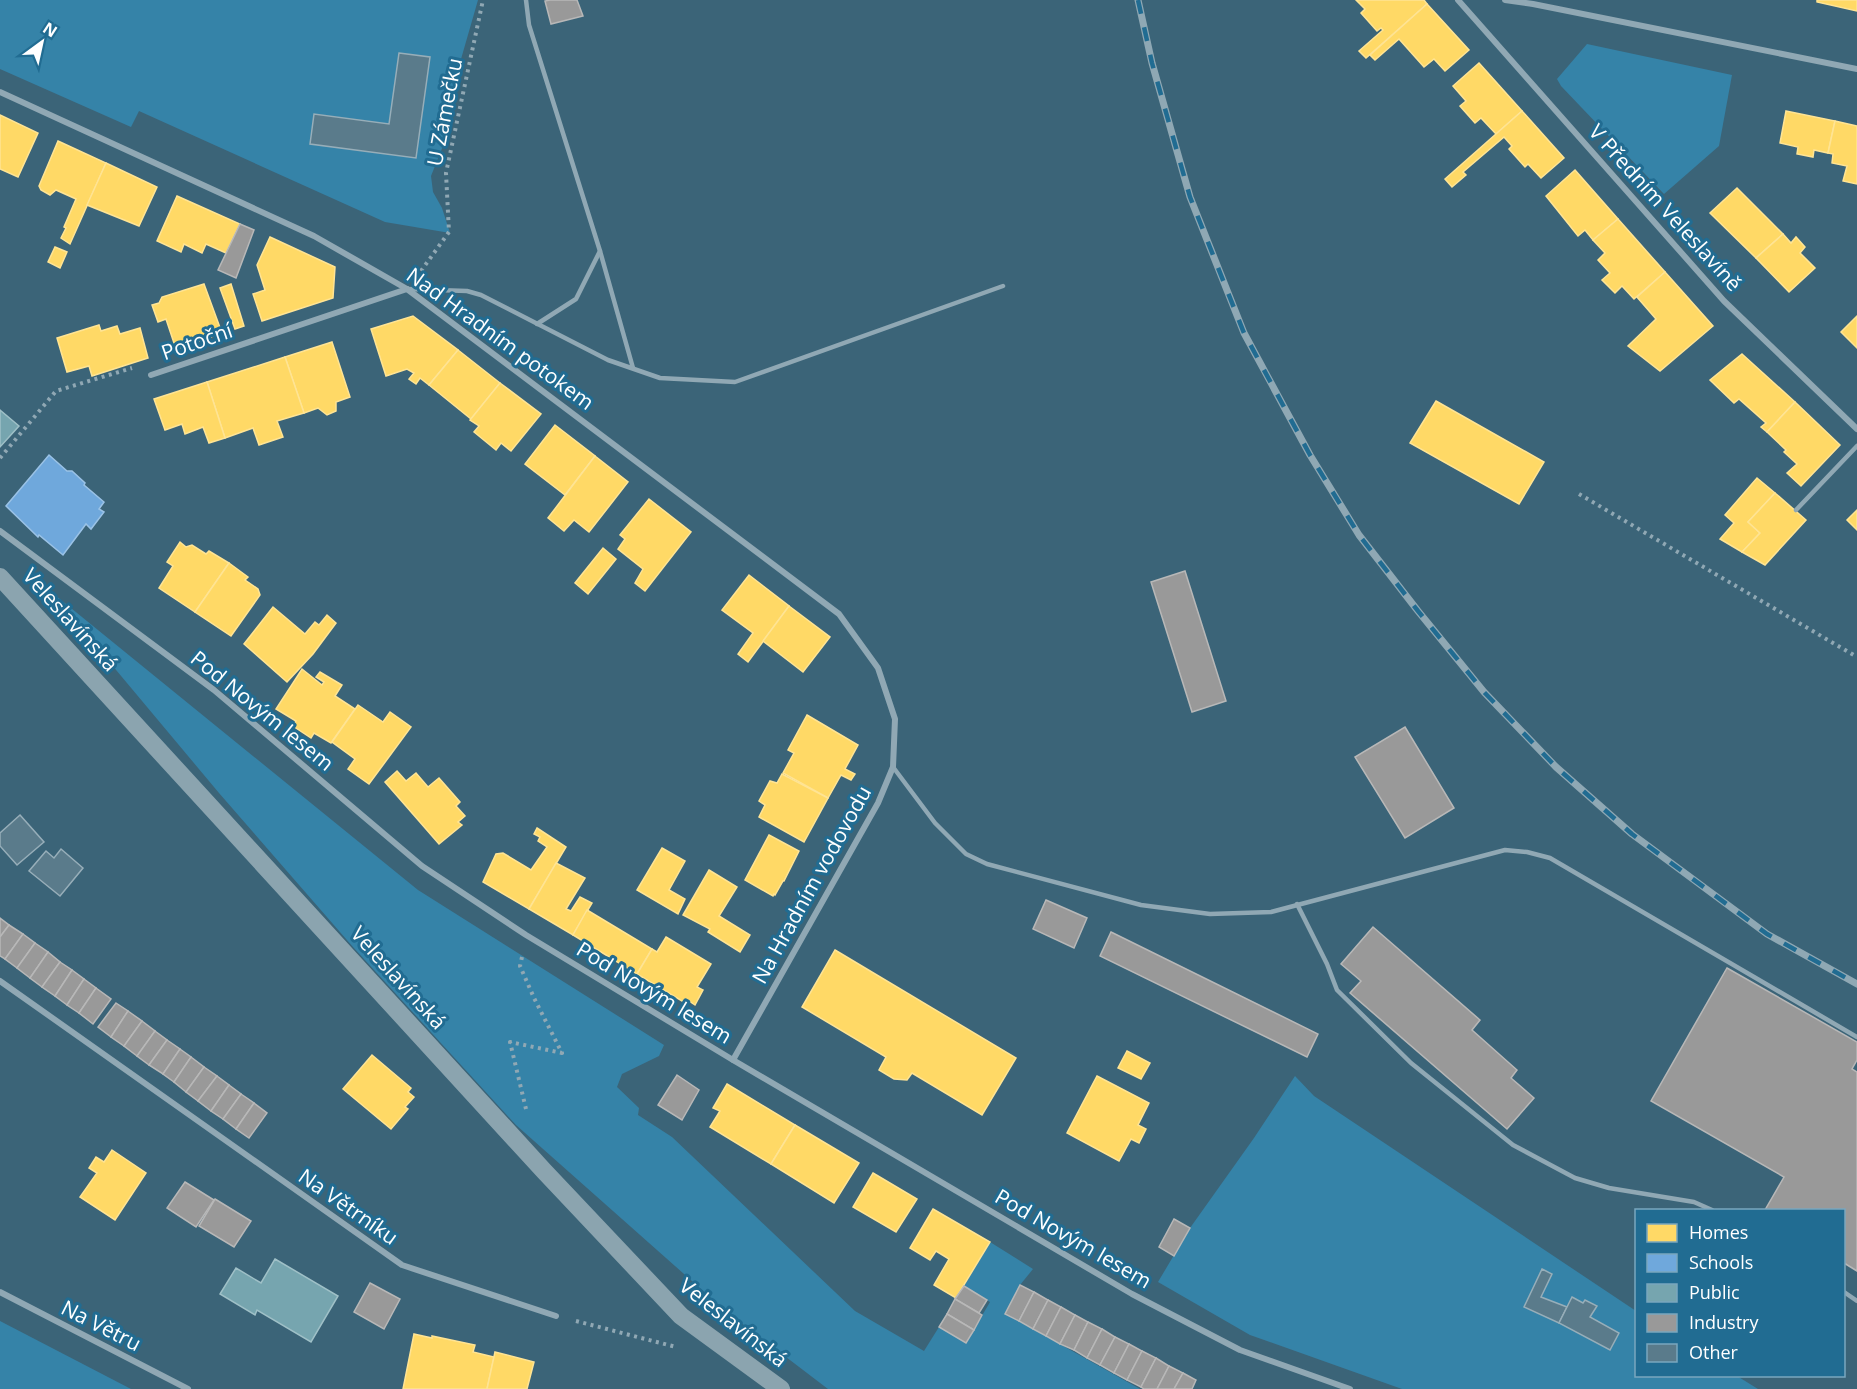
<svg xmlns="http://www.w3.org/2000/svg" width="1857" height="1389" font-family="'Open Sans',sans-serif">
<style>
.green{fill:#3583a8;fill-rule:evenodd}
.homes{fill:#ffd966;stroke:#ffe494;stroke-width:1.5}
.schools{fill:#6fa8dc;stroke:#9ac2e6;stroke-width:1.5}
.public{fill:#76a5af;stroke:#9fc0c7;stroke-width:1.5}
.industry{fill:#999;stroke:#b8b8b8;stroke-width:1.5}
.building{fill:#5a7b8b;stroke:#97aeb9;stroke-width:1.5}
.lines{fill:none;stroke-linecap:round;stroke-linejoin:round}
.path{stroke:#90a8b4;stroke-width:4;stroke-dasharray:3 4.5;stroke-linecap:butt}
.lane{stroke:#90a8b4;stroke-width:4.5}
.street{stroke:#90a8b4;stroke-width:6}
.secondary{stroke:#8ba4af;stroke-width:18}
.rail-casing{stroke:#8fa8b4;stroke-width:7}
.rail{stroke:#216c92;stroke-width:4.5;stroke-dasharray:14;stroke-linecap:butt}
.labels{text-anchor:middle;stroke-width:6;stroke-linejoin:round;paint-order:stroke}
.street-label{font-size:21px;fill:#fff;stroke:#216c92}
</style>
<rect width="100%" height="100%" fill="#3b6478"/>
<!-- green -->
<g class="green">
<path d="M 0,0 L 478,0 L 457,73 L 445,141 L 431,176 L 433,192 L 442,208 L 450,233 L 385,222 L 139,111 L 131,127 L 0,69 ZM 399,53 L 430,57 L 416,158 L 310,143 L 314,114 L 389,124 Z"/>
<path d="M 1587,44 L 1732,75 L 1719,146 L 1664,194 L 1561,86 L 1557,79 Z"/>
<path d="M 50,591 L 418,890 L 664,1045 L 659,1056 L 622,1074 L 617,1087 L 639,1108 L 638,1115 L 672,1137 L 855,1311 L 924,1351 L 939,1327 L 966,1343 L 990,1302 L 964,1286 L 990,1242 L 1033,1269 L 1020,1285 L 1006,1314 L 1140,1389 L 828,1389 L 728,1313 L 516,1125 L 353,947 L 219,793 Z"/>
<path d="M 1295,1076 L 1314,1096 L 1636,1311 L 1636,1376 L 1737,1376 L 1758,1389 L 1402,1389 L 1250,1335 L 1158,1282 L 1190,1228 L 1254,1138 Z"/>
<path d="M 0,1321 L 131,1389 L 0,1389 Z"/>
</g>
<!-- homes -->
<g class="homes">
<path d="M 1356,0 L 1424,0 L 1427,4 L 1366,58 L 1359,51 L 1383,30 L 1381,28 L 1377,31 L 1361,13 L 1365,9 Z"/>
<path d="M 1817,0 L 1857,0 L 1857,11 L 1817,2 Z"/>
<path d="M 1427,4 L 1469,50 L 1445,71 L 1434,59 L 1424,67 L 1399,39 L 1375,60 L 1370,55 Z"/>
<path d="M 1479,63 L 1522,111 L 1496,134 L 1481,118 L 1475,123 L 1460,106 L 1466,101 L 1453,86 Z"/>
<path d="M 1522,111 L 1564,158 L 1541,178 L 1528,164 L 1525,167 L 1509,149 L 1512,146 L 1504,137 L 1463,172 L 1466,175 L 1452,187 L 1445,179 Z"/>
<path d="M 1786,111 L 1835,121 L 1828,153 L 1814,150 L 1813,157 L 1797,154 L 1798,147 L 1780,143 Z"/>
<path d="M 0,115 L 38,133 L 18,177 L 0,169 Z"/>
<path d="M 1835,121 L 1857,126 L 1857,184 L 1843,181 L 1847,166 L 1832,163 L 1833,154 L 1828,153 Z"/>
<path d="M 58,141 L 106,163 L 70,244 L 61,238 L 66,228 L 64,227 L 76,199 L 56,190 L 50,195 L 41,190 L 39,186 Z"/>
<path d="M 106,163 L 157,187 L 139,226 L 87,205 Z"/>
<path d="M 1575,170 L 1618,219 L 1593,240 L 1585,230 L 1578,236 L 1546,196 Z"/>
<path d="M 1737,188 L 1783,234 L 1756,258 L 1710,213 Z"/>
<path d="M 177,196 L 240,224 L 226,253 L 206,244 L 202,253 L 184,244 L 181,252 L 157,241 Z"/>
<path d="M 1618,219 L 1665,272 L 1634,299 L 1622,286 L 1615,293 L 1602,280 L 1610,273 L 1598,260 L 1605,253 L 1593,240 Z"/>
<path d="M 1783,234 L 1791,243 L 1796,237 L 1805,247 L 1800,253 L 1815,268 L 1789,292 L 1756,258 Z"/>
<path d="M 270,237 L 335,267 L 333,298 L 262,321 L 253,294 L 265,290 L 257,265 Z"/>
<path d="M 55,247 L 67,252 L 60,268 L 48,262 Z"/>
<path d="M 1665,272 L 1713,326 L 1660,371 L 1628,346 L 1656,319 L 1637,297 Z"/>
<path d="M 204,284 L 222,333 L 176,349 L 166,319 L 158,322 L 152,305 L 159,303 L 162,297 Z"/>
<path d="M 231,284 L 244,326 L 235,329 L 220,288 Z"/>
<path d="M 413,316 L 458,350 L 429,385 L 420,378 L 416,384 L 409,379 L 414,373 L 407,369 L 386,376 L 371,329 Z"/>
<path d="M 1857,316 L 1857,348 L 1841,332 Z"/>
<path d="M 99,325 L 101,331 L 117,326 L 120,334 L 140,328 L 148,358 L 92,376 L 89,366 L 67,372 L 57,338 Z"/>
<path d="M 332,342 L 350,397 L 336,402 L 336,411 L 327,415 L 318,408 L 304,413 L 285,357 Z"/>
<path d="M 458,350 L 500,383 L 471,419 L 429,385 Z"/>
<path d="M 1742,354 L 1795,402 L 1767,432 L 1761,427 L 1766,423 L 1739,399 L 1734,403 L 1710,380 Z"/>
<path d="M 285,357 L 304,413 L 277,421 L 283,437 L 259,445 L 253,428 L 225,438 L 207,382 Z"/>
<path d="M 207,382 L 225,438 L 209,443 L 203,427 L 185,434 L 182,424 L 165,430 L 154,399 Z"/>
<path d="M 500,383 L 541,414 L 511,451 L 501,443 L 496,450 L 474,432 L 479,426 L 470,420 Z"/>
<path d="M 1436,401 L 1544,462 L 1519,504 L 1410,443 Z"/>
<path d="M 1795,402 L 1840,445 L 1801,486 L 1787,473 L 1797,464 L 1784,452 L 1786,450 L 1767,432 Z"/>
<path d="M 555,425 L 595,456 L 565,495 L 525,464 Z"/>
<path d="M 595,456 L 628,482 L 589,532 L 574,520 L 564,531 L 548,518 Z"/>
<path d="M 1757,478 L 1775,493 L 1748,522 L 1760,533 L 1742,552 L 1720,539 L 1734,523 L 1725,515 Z"/>
<path d="M 1775,493 L 1806,520 L 1765,565 L 1742,552 L 1760,533 L 1748,522 Z"/>
<path d="M 649,499 L 691,532 L 645,591 L 635,583 L 643,569 L 618,549 L 625,539 L 620,535 Z"/>
<path d="M 1857,510 L 1857,530 L 1847,520 Z"/>
<path d="M 180,542 L 186,547 L 192,545 L 206,554 L 209,551 L 229,563 L 195,612 L 159,588 L 173,566 L 167,562 Z"/>
<path d="M 603,548 L 616,559 L 588,594 L 575,583 Z"/>
<path d="M 229,563 L 248,577 L 245,580 L 258,589 L 260,595 L 231,636 L 195,612 Z"/>
<path d="M 749,575 L 789,606 L 748,662 L 738,654 L 753,633 L 722,610 Z"/>
<path d="M 789,606 L 830,637 L 803,672 L 763,641 Z"/>
<path d="M 273,607 L 305,634 L 315,622 L 319,625 L 327,615 L 336,623 L 313,654 L 287,682 L 244,644 Z"/>
<path d="M 302,669 L 322,685 L 324,682 L 316,677 L 320,672 L 342,685 L 335,696 L 355,709 L 331,743 L 314,733 L 311,738 L 293,726 L 296,721 L 276,709 Z"/>
<path d="M 358,705 L 383,722 L 390,712 L 411,727 L 369,784 L 348,769 L 355,759 L 332,742 Z"/>
<path d="M 807,715 L 858,745 L 845,769 L 855,774 L 851,780 L 841,775 L 828,798 L 783,773 L 794,753 L 788,750 Z"/>
<path d="M 397,771 L 406,781 L 416,773 L 428,787 L 439,778 L 460,802 L 456,806 L 465,816 L 458,822 L 462,825 L 439,844 L 385,782 Z"/>
<path d="M 782,774 L 828,798 L 804,842 L 759,817 L 765,805 L 759,801 L 770,781 L 777,783 Z"/>
<path d="M 537,828 L 566,847 L 529,909 L 483,882 L 496,854 L 503,853 L 531,870 L 547,847 L 538,841 L 540,837 L 534,834 Z"/>
<path d="M 769,835 L 799,851 L 784,881 L 783,881 L 775,895 L 774,894 L 773,896 L 745,880 Z"/>
<path d="M 662,848 L 685,861 L 669,890 L 685,899 L 678,914 L 637,890 Z"/>
<path d="M 556,863 L 585,878 L 566,909 L 571,911 L 580,897 L 592,903 L 573,935 L 529,909 Z"/>
<path d="M 709,870 L 737,887 L 719,916 L 750,935 L 740,952 L 708,932 L 710,929 L 683,915 Z"/>
<path d="M 587,910 L 652,949 L 637,974 L 573,935 Z"/>
<path d="M 666,937 L 711,964 L 697,987 L 703,990 L 695,1005 L 689,1001 L 687,1004 L 637,974 L 652,949 L 657,952 Z"/>
<path d="M 835,950 L 1016,1058 L 982,1115 L 912,1073 L 907,1080 L 894,1079 L 879,1070 L 886,1057 L 802,1007 Z"/>
<path d="M 1127,1051 L 1150,1063 L 1141,1079 L 1118,1068 Z"/>
<path d="M 372,1055 L 411,1088 L 408,1092 L 414,1097 L 405,1107 L 408,1109 L 391,1129 L 343,1089 Z"/>
<path d="M 1097,1076 L 1149,1103 L 1138,1125 L 1146,1129 L 1139,1143 L 1131,1139 L 1119,1161 L 1067,1133 Z"/>
<path d="M 727,1084 L 795,1125 L 771,1164 L 710,1127 L 720,1111 L 713,1108 Z"/>
<path d="M 795,1125 L 859,1163 L 834,1203 L 771,1164 Z"/>
<path d="M 112,1150 L 146,1173 L 115,1220 L 80,1197 L 97,1173 L 89,1168 L 96,1157 L 104,1162 Z"/>
<path d="M 873,1173 L 917,1199 L 896,1232 L 853,1207 Z"/>
<path d="M 933,1209 L 990,1242 L 956,1298 L 934,1285 L 949,1259 L 936,1251 L 930,1260 L 910,1248 Z"/>
<path d="M 414,1334 L 432,1338 L 432,1336 L 475,1345 L 473,1352 L 494,1357 L 487,1389 L 403,1389 Z"/>
<path d="M 495,1352 L 534,1362 L 527,1389 L 487,1389 Z"/>
</g>
<!-- schools -->
<path class="schools" d="M 49,455 L 67,471 L 72,471 L 85,483 L 84,485 L 104,502 L 99,509 L 104,512 L 91,529 L 86,524 L 63,555 L 39,535 L 38,537 L 6,506 Z"/>
<!-- public -->
<g class="public">
<path d="M 0,410 L 19,426 L 0,447 Z"/>
<path d="M 275,1259 L 338,1296 L 311,1342 L 257,1310 L 255,1315 L 220,1294 L 236,1268 L 261,1283 Z"/>
</g>
<!-- industry -->
<g class="industry">
<path d="M 550,0 L 577,0 L 583,16 L 551,24 L 545,1 Z"/>
<path d="M 240,224 L 254,230 L 236,278 L 218,270 Z"/>
<path d="M 1185,571 L 1226,701 L 1192,712 L 1151,582 Z"/>
<path d="M 1405,727 L 1454,808 L 1405,838 L 1355,757 Z"/>
<path d="M 1046,900 L 1087,918 L 1074,948 L 1033,929 Z"/>
<path d="M 0,918 L 9,925 L 0,937 Z"/>
<path d="M 9,925 L 23,934 L 5,959 L 0,956 L 0,937 Z"/>
<path d="M 1373,927 L 1480,1020 L 1472,1030 L 1517,1070 L 1511,1078 L 1534,1098 L 1507,1129 L 1350,993 L 1361,981 L 1341,964 Z"/>
<path d="M 1111,932 L 1318,1034 L 1307,1057 L 1100,956 Z"/>
<path d="M 23,934 L 35,943 L 17,968 L 5,959 Z"/>
<path d="M 35,943 L 48,952 L 30,978 L 17,968 Z"/>
<path d="M 48,952 L 60,962 L 42,987 L 30,978 Z"/>
<path d="M 60,962 L 72,970 L 55,996 L 42,987 Z"/>
<path d="M 1727,968 L 1857,1042 L 1857,1060 L 1852,1069 L 1857,1072 L 1857,1271 L 1844,1263 L 1844,1210 L 1765,1210 L 1784,1177 L 1651,1101 Z"/>
<path d="M 72,970 L 84,979 L 67,1005 L 55,996 Z"/>
<path d="M 84,979 L 96,988 L 79,1013 L 67,1005 Z"/>
<path d="M 96,988 L 111,999 L 93,1024 L 79,1013 Z"/>
<path d="M 116,1003 L 128,1011 L 111,1037 L 98,1027 Z"/>
<path d="M 128,1011 L 142,1021 L 124,1046 L 111,1037 Z"/>
<path d="M 142,1021 L 155,1031 L 137,1056 L 124,1046 Z"/>
<path d="M 155,1031 L 167,1040 L 149,1065 L 137,1056 Z"/>
<path d="M 167,1040 L 180,1049 L 163,1074 L 149,1065 Z"/>
<path d="M 180,1049 L 191,1057 L 174,1082 L 163,1074 Z"/>
<path d="M 191,1057 L 204,1067 L 186,1092 L 174,1082 Z"/>
<path d="M 204,1067 L 217,1076 L 198,1101 L 186,1092 Z"/>
<path d="M 677,1075 L 699,1090 L 682,1120 L 658,1105 Z"/>
<path d="M 217,1076 L 229,1085 L 211,1111 L 198,1101 Z"/>
<path d="M 229,1085 L 241,1094 L 223,1119 L 211,1111 Z"/>
<path d="M 241,1094 L 254,1103 L 236,1129 L 223,1119 Z"/>
<path d="M 254,1103 L 267,1113 L 249,1138 L 236,1129 Z"/>
<path d="M 185,1182 L 214,1200 L 196,1227 L 167,1208 Z"/>
<path d="M 215,1199 L 251,1221 L 234,1247 L 199,1226 Z"/>
<path d="M 1174,1219 L 1190,1228 L 1174,1256 L 1159,1247 Z"/>
<path d="M 370,1283 L 400,1299 L 384,1329 L 354,1312 Z"/>
<path d="M 1020,1285 L 1034,1292 L 1019,1321 L 1005,1314 Z"/>
<path d="M 964,1286 L 987,1300 L 979,1313 L 955,1299 Z"/>
<path d="M 1034,1292 L 1048,1300 L 1033,1329 L 1019,1321 Z"/>
<path d="M 955,1299 L 982,1315 L 974,1330 L 947,1314 Z"/>
<path d="M 1048,1300 L 1061,1307 L 1046,1336 L 1033,1329 Z"/>
<path d="M 1061,1307 L 1075,1315 L 1060,1344 L 1046,1336 Z"/>
<path d="M 947,1314 L 974,1330 L 966,1343 L 939,1327 Z"/>
<path d="M 1075,1315 L 1088,1322 L 1074,1350 L 1060,1344 Z"/>
<path d="M 1088,1322 L 1102,1329 L 1087,1358 L 1074,1350 Z"/>
<path d="M 1102,1329 L 1115,1337 L 1100,1365 L 1087,1358 Z"/>
<path d="M 1115,1337 L 1129,1344 L 1114,1373 L 1100,1365 Z"/>
<path d="M 1129,1344 L 1142,1351 L 1127,1380 L 1114,1373 Z"/>
<path d="M 1142,1351 L 1156,1358 L 1141,1387 L 1127,1380 Z"/>
<path d="M 1156,1358 L 1169,1366 L 1157,1389 L 1144,1389 L 1141,1387 Z"/>
<path d="M 1169,1366 L 1183,1373 L 1174,1389 L 1157,1389 Z"/>
<path d="M 1183,1373 L 1196,1380 L 1192,1389 L 1174,1389 Z"/>
</g>
<!-- building -->
<g class="building">
<path d="M 399,53 L 430,57 L 416,158 L 310,144 L 314,114 L 389,124 Z"/>
<path d="M 20,815 L 44,842 L 17,865 L 0,846 L 0,833 Z"/>
<path d="M 61,849 L 83,868 L 60,896 L 29,871 L 46,851 L 54,858 Z"/>
<path d="M 1542,1269 L 1552,1274 L 1541,1297 L 1567,1307 L 1559,1323 L 1524,1307 Z"/>
<path d="M 1572,1297 L 1583,1303 L 1585,1300 L 1597,1306 L 1590,1317 L 1619,1333 L 1610,1350 L 1559,1323 Z"/>
</g>
<g class="lines">
<!-- path -->
<g class="path">
<path d="M 421,271 L 449,232 L 446,173 L 483,0"/>
<path d="M 0,458 L 56,391 L 132,368"/>
<path d="M 1579,494 L 1857,657"/>
<path d="M 522,957 L 520,966 L 534,998 L 562,1053 L 510,1042 L 526,1109"/>
<path d="M 576,1321 L 676,1347"/>
</g>
<!-- lane -->
<g class="lane">
<path d="M 526,0 L 529,25 L 600,251 L 576,299 L 537,324"/>
<path d="M 600,251 L 633,368"/>
<path d="M 407,289 L 467,291 L 481,295 L 608,360 L 660,378 L 735,382 L 1003,286"/>
<path d="M 1796,510 L 1857,446"/>
<path d="M 893,767 L 935,823 L 966,854 L 987,864 L 1141,905 L 1210,914 L 1271,912 L 1505,850 L 1527,852 L 1550,858 L 1857,1037"/>
<path d="M 1297,904 L 1327,964 L 1337,990 L 1411,1063 L 1513,1145 L 1575,1178 L 1609,1188 L 1694,1202 L 1712,1210"/>
<path d="M 1844,1292 L 1857,1301"/>
</g>
<!-- street -->
<g class="street">
<path d="M 1458,0 L 1724,301 L 1857,429"/>
<path d="M 1505,0 L 1533,4 L 1857,69"/>
<path d="M 0,92 L 314,236 L 407,289 L 839,614 L 878,668 L 895,719 L 893,767 L 878,803 L 733,1060"/>
<path d="M 151,375 L 407,289"/>
<path d="M 0,531 L 214,690 L 422,866 L 526,935 L 733,1060 L 1132,1294 L 1240,1350 L 1350,1389"/>
<path d="M 0,981 L 402,1265 L 556,1316"/>
<path d="M 0,1292 L 188,1389"/>
</g>
<!-- secondary -->
<path class="secondary" d="M 0,577 L 544,1171 L 681,1316 L 781,1389"/>
<!-- rail casing -->
<g class="rail-casing">
<path id="rail" d="M 1138,0 L 1152,63 L 1190,197 L 1244,333 L 1310,455 L 1359,535 L 1418,611 L 1484,692 L 1556,767 L 1632,834 L 1767,934 L 1857,984"/>
</g>
<!-- rail -->
<use href="#rail" class="rail"/>
</g>
<g class="labels">
<!-- street labels -->
<g class="street-label">
<text transform="translate(445 112) rotate(-79)" y="7">U Zámečku</text>
<text transform="translate(1665 208) rotate(48)" y="7">V Předním Veleslavíně</text>
<text transform="translate(500 339) rotate(36)" y="7">Nad Hradním potokem</text>
<text transform="translate(197 342) rotate(-19)" y="7">Potoční</text>
<text transform="translate(70 620) rotate(48)" y="7">Veleslavínská</text>
<text transform="translate(262 711) rotate(39)" y="7">Pod Novým lesem</text>
<text transform="translate(812 885) rotate(-61)" y="7">Na Hradním vodovodu</text>
<text transform="translate(398 978) rotate(48)" y="7">Veleslavínská</text>
<text transform="translate(654 993) rotate(31)" y="7">Pod Novým lesem</text>
<text transform="translate(348 1207) rotate(35)" y="7">Na Větrníku</text>
<text transform="translate(1073 1239) rotate(30)" y="7">Pod Novým lesem</text>
<text transform="translate(733 1323) rotate(38)" y="7">Veleslavínská</text>
<text transform="translate(101 1326) rotate(27)" y="7">Na Větru</text>
</g>
</g>
<!-- legend -->
<rect x="1635" y="1209" width="210" height="168" fill="#216c92" stroke="#7aa7be" stroke-width="1.5"/>
<rect x="1647" y="1224" width="30" height="18" fill="#ffd966" stroke="#7aa7be" stroke-width="1.5"/>
<text x="1689" y="1239" font-size="18" fill="#ffffff">Homes</text>
<rect x="1647" y="1254" width="30" height="18" fill="#6fa8dc" stroke="#7aa7be" stroke-width="1.5"/>
<text x="1689" y="1269" font-size="18" fill="#ffffff">Schools</text>
<rect x="1647" y="1284" width="30" height="18" fill="#76a5af" stroke="#7aa7be" stroke-width="1.5"/>
<text x="1689" y="1299" font-size="18" fill="#ffffff">Public</text>
<rect x="1647" y="1314" width="30" height="18" fill="#999999" stroke="#7aa7be" stroke-width="1.5"/>
<text x="1689" y="1329" font-size="18" fill="#ffffff">Industry</text>
<rect x="1647" y="1344" width="30" height="18" fill="#5a7b8b" stroke="#7aa7be" stroke-width="1.5"/>
<text x="1689" y="1359" font-size="18" fill="#ffffff">Other</text>
<!-- north arrow -->
<g transform="translate(42 42) rotate(33)" stroke="#216c92" stroke-width="4.5" paint-order="stroke">
<path d="M0-4.5L10 22L0 15L-10 22Z" fill="#ffffff"/>
<text y="-9" font-size="16" font-weight="bold" text-anchor="middle" fill="#ffffff">N</text>
</g>
</svg>
